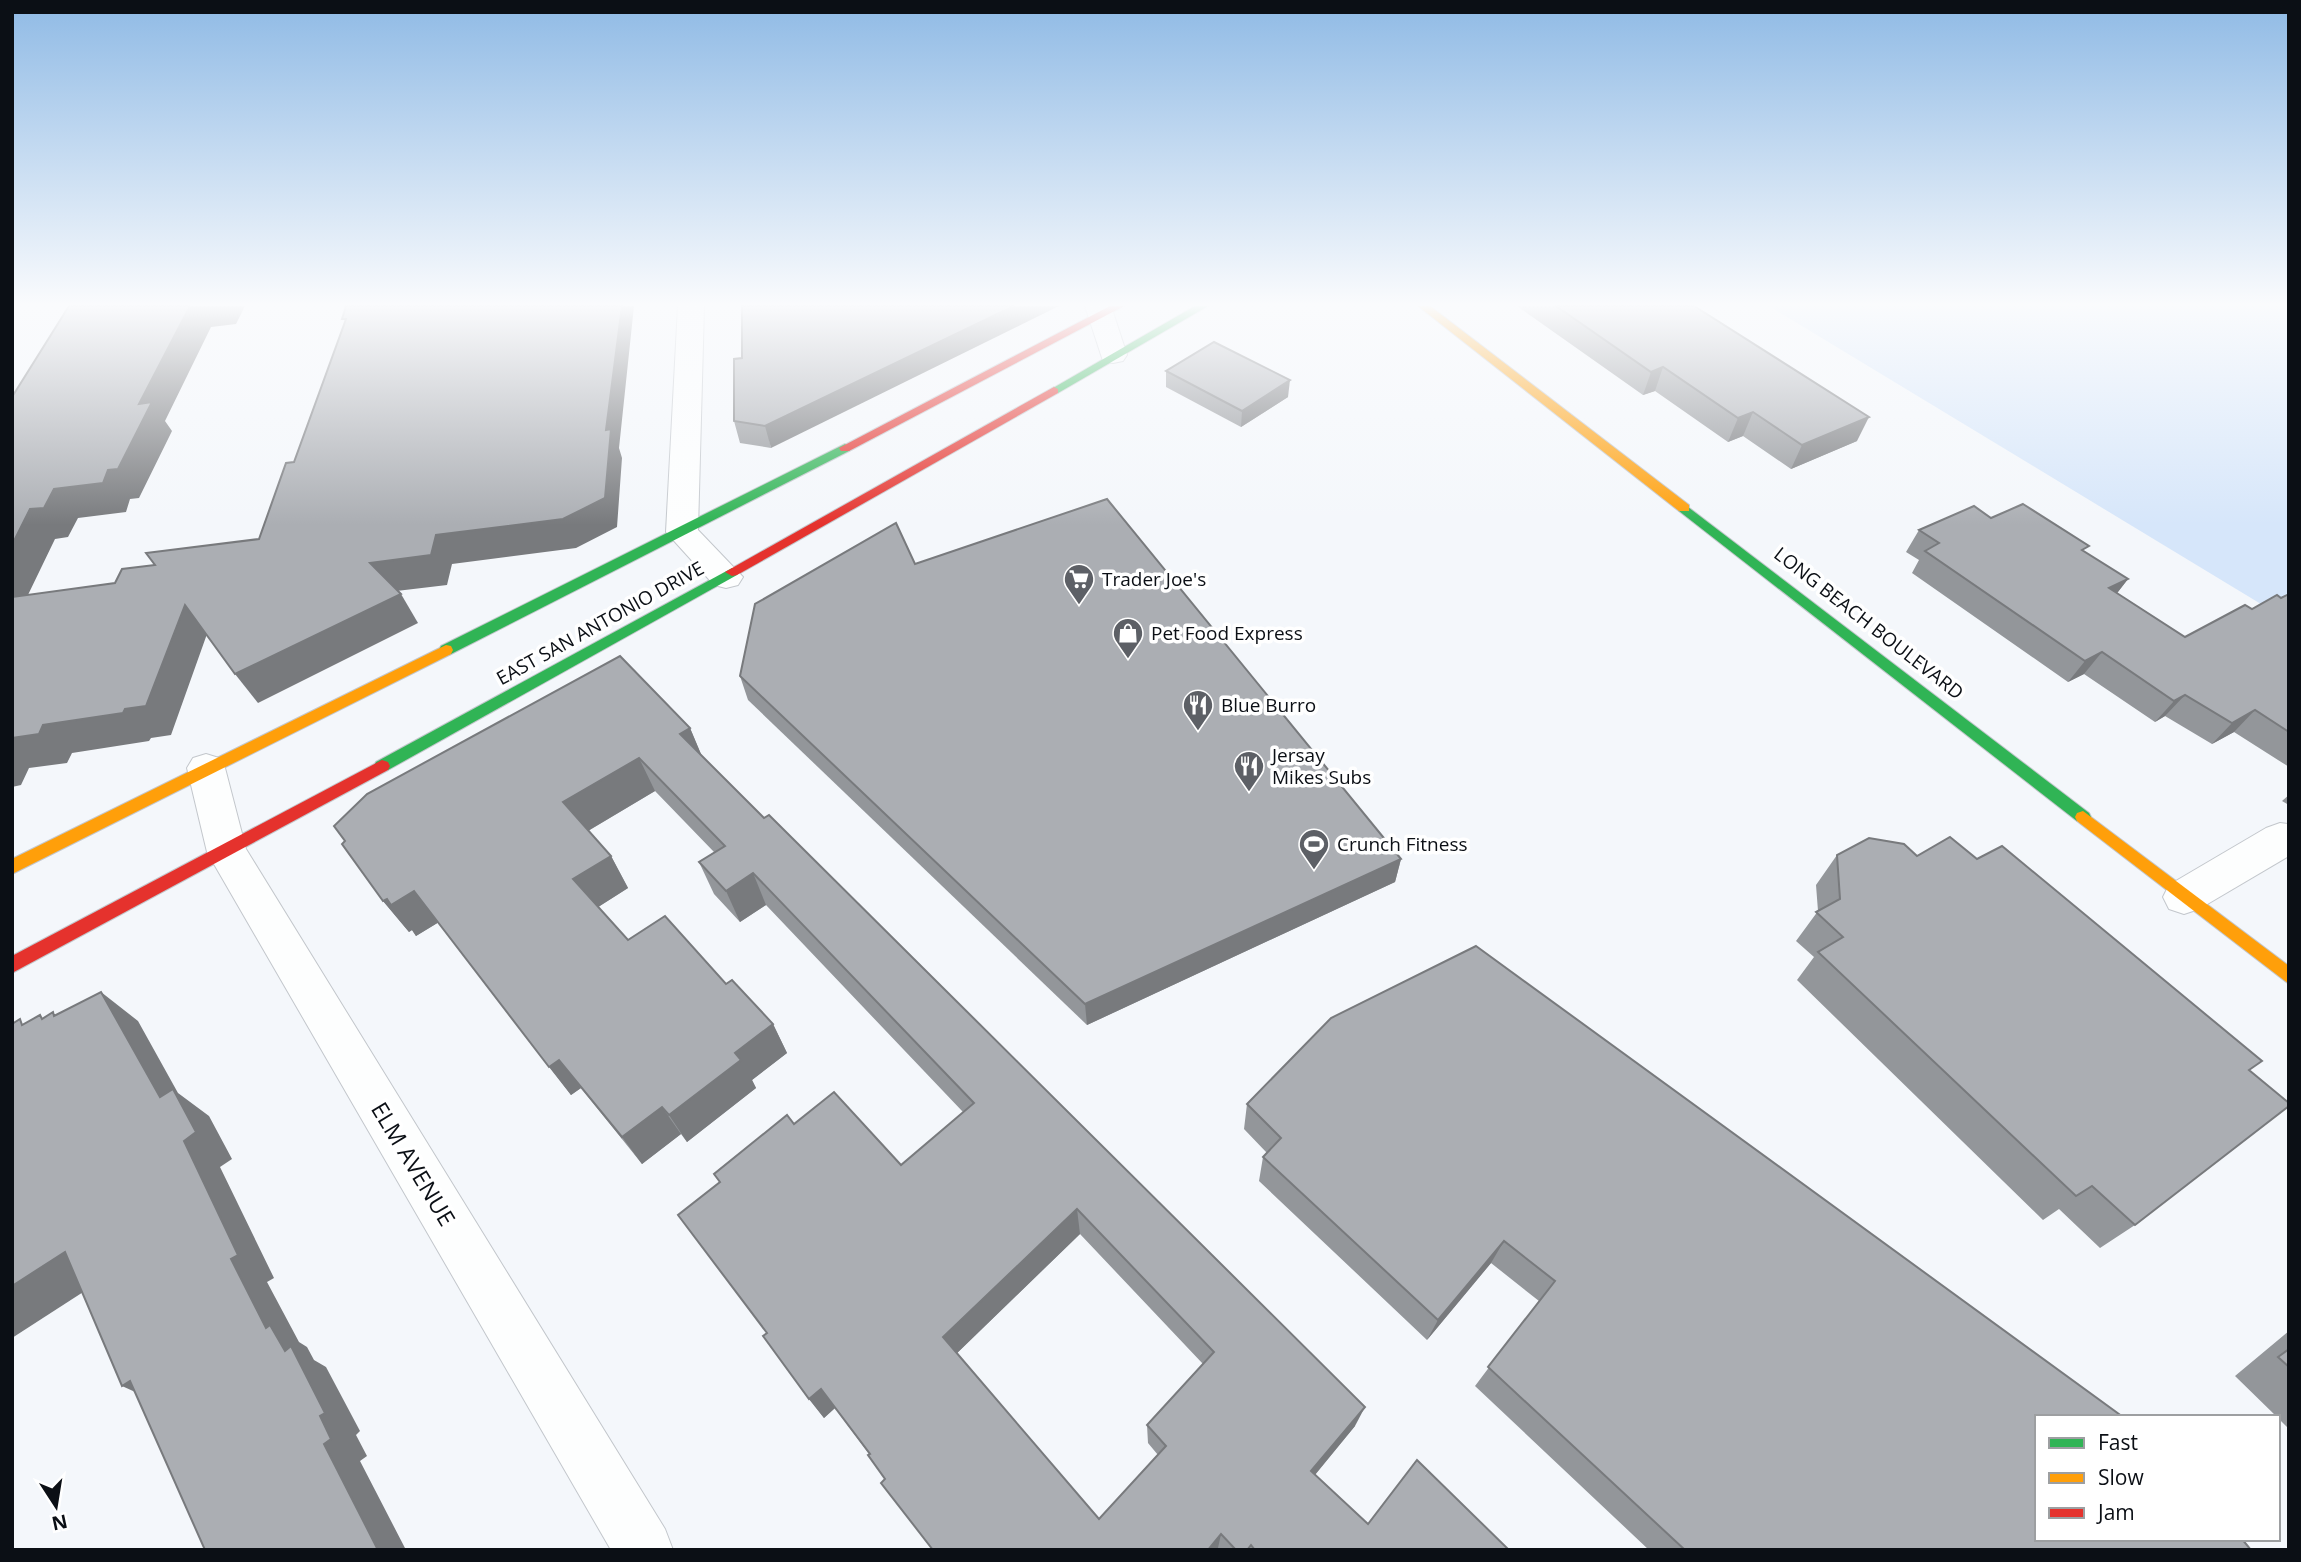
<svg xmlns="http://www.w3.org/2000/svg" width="2301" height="1562" font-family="'Open Sans',sans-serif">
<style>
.green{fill:#d6e6fa}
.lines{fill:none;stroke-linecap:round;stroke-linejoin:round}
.street-casing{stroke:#c3c7cc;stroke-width:2}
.fast-casing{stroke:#c3c7cc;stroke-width:2}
.slow-casing{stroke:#c3c7cc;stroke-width:2}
.jam-casing{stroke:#c3c7cc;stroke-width:2}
.street{fill:#fdfefe;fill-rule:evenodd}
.fast{fill:#30b455;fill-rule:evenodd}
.slow{fill:#ff9f0a;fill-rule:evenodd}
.jam{fill:#e5322d;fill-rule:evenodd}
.wall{fill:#93969a;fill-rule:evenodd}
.shaded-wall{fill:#787a7d}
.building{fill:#abaeb3;stroke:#787a7d;stroke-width:2;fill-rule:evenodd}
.labels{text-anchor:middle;stroke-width:7;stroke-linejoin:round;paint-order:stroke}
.poi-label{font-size:19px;fill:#0b0f15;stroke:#fff;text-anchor:start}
.street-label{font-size:19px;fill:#0b0f15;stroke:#fff}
.near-street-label{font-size:23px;fill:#0b0f15;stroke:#fff}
</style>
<rect width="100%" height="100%" fill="#f4f7fb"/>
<!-- green -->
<path class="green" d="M 1769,306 L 2289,306 L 2289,621 L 2251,598 Z"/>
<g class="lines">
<!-- street casing -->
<g class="street-casing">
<g id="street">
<path d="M 678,306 L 704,306 L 698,530 L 743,577 L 738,585 L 726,588 L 714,585 L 666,532 Z"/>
<path d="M 1085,306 L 1111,306 L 1127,355 L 1123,361 L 1113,363 L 1103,361 Z"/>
<path d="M 206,754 L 219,758 L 225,768 L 246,849 L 665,1529 L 673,1550 L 611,1550 L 207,852 L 187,768 L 193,758 Z"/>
<path d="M 2280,823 L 2289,824 L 2289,856 L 2199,909 L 2184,914 L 2169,909 L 2163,897 L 2169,885 L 2266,828 Z"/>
</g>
</g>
<!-- fast casing -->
<g class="fast-casing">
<g id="fast">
<path d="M 1195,306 L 1208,306 L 1058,393 L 1050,393 L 1048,391 Z"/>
<path d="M 845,444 L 851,448 L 849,451 L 451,654 L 446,655 L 439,650 L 441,646 Z"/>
<path d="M 1684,504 L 2089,813 L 2091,817 L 2089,821 L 2077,821 L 1679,511 L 1678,508 Z"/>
<path d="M 732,568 L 739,572 L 737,575 L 388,770 L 376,770 L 374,766 L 376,762 Z"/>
</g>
</g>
<!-- slow casing -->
<g class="slow-casing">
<g id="slow">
<path d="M 1418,306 L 1430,306 L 1689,505 L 1689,511 L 1679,511 Z"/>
<path d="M 446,645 L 451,646 L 453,650 L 451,654 L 12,874 L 12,859 Z"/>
<path d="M 2083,811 L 2289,966 L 2289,984 L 2077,821 L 2075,817 L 2077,813 Z"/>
</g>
</g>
<!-- jam casing -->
<g class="jam-casing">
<g id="jam">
<path d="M 1110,306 L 1124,306 L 849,451 L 841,451 L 839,448 Z"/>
<path d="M 1054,387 L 1058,389 L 1058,393 L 737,575 L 732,576 L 725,572 Z"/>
<path d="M 382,760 L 388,762 L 390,766 L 388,770 L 12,973 L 12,956 Z"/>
</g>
</g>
<!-- street -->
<use href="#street" class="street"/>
<!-- fast -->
<use href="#fast" class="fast"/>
<!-- slow -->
<use href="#slow" class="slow"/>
<!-- jam -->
<use href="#jam" class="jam"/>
</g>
<!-- wall -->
<g class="wall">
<path d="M 742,306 L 771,448 L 740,443 L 734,421 L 742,358 Z"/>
<path d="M 1517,306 L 1694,306 L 1857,441 L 1791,469 L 1743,436 L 1728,442 L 1655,391 L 1643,395 Z"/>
<path d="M 1166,371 L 1288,397 L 1241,427 L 1166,387 Z"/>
<path d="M 1991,518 L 2085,552 L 2128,579 L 2117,593 L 2185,637 L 2289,594 L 2289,767 L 2234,732 L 2212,744 L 2165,716 L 2155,722 L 2084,674 L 2068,682 L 1912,573 L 1919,560 L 1906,552 L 1919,530 Z"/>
<path d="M 915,564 L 1401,859 L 1395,882 L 1087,1025 L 748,700 L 740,676 Z"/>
<path d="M 690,728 L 702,757 L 1355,1426 L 1315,1475 L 1368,1524 L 1509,1550 L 1220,1550 L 1218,1548 L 885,1479 L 869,1454 L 835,1408 L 824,1418 L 809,1399 L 767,1333 L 719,1182 L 714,1174 L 794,1124 L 901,1165 L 963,1112 L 766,905 L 740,922 L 714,894 L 699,862 L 714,852 L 655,791 L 588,831 L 611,856 L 628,888 L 598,907 L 628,940 L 726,984 L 773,1024 L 787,1053 L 752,1080 L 756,1088 L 687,1142 L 681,1134 L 642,1164 L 581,1088 L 571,1095 L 439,922 L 416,936 L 412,930 L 409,932 L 383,901 ZM 1080,1234 L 1203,1364 L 1147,1425 L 1148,1443 L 1158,1455 L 1099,1519 L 957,1353 Z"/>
<path d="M 2289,795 L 2289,805 L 2282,801 Z"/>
<path d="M 1837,855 L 1917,856 L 1977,859 L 2249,1070 L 2135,1225 L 2100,1248 L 2059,1209 L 2043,1220 L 1797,980 L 1814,957 L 1796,941 L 1818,911 L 1816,885 Z"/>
<path d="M 1247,1104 L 2251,1550 L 1649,1550 L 1475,1386 L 1539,1301 L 1491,1263 L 1427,1340 L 1259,1181 L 1263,1157 L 1267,1153 L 1244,1129 Z"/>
<path d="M 2289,1331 L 2289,1429 L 2278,1418 L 2278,1417 L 2277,1417 L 2235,1376 Z"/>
</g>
<!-- shaded-wall -->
<g class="shaded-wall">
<path d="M 190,306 L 245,306 L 236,324 L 211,327 L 165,421 L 172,431 L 139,498 L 130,499 L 126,512 L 78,518 L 68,537 L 55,539 L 12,628 L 12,545 L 30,509 L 139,404 Z"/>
<path d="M 622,306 L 634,306 L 619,448 L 622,458 L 617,527 L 576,548 L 452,564 L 447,585 L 388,592 L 370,563 L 436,535 L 606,430 Z"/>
<path d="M 1014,306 L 1059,306 L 771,448 L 765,426 Z"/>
<path d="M 1663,367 L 1655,391 L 1643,395 L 1651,372 Z"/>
<path d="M 1290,380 L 1288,397 L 1241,427 L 1242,411 Z"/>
<path d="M 1753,412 L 1743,436 L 1728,442 L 1738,418 Z"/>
<path d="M 1869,417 L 1857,441 L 1791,469 L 1802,445 Z"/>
<path d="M 2128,579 L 2111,601 L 2109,588 Z"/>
<path d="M 401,594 L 418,623 L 258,703 L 235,674 Z"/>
<path d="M 185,605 L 207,634 L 171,735 L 151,738 L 149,741 L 72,753 L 67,763 L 29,768 L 21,785 L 12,787 L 12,738 L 43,725 Z"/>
<path d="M 2102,652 L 2084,674 L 2068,682 L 2085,661 Z"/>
<path d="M 2185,695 L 2165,716 L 2155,722 L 2174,701 Z"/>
<path d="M 2255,710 L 2234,732 L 2212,744 L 2232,723 Z"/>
<path d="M 690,728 L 704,761 L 680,734 Z"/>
<path d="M 639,758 L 655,791 L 581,835 L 563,802 Z"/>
<path d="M 611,856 L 628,888 L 592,911 L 573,879 Z"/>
<path d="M 1401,859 L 1395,882 L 1087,1025 L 1085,1004 Z"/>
<path d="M 753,873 L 766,905 L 740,922 L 726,891 Z"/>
<path d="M 414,891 L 439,922 L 416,936 L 412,930 L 409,932 L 383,901 Z"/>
<path d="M 101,992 L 138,1021 L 178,1093 L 209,1116 L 232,1159 L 220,1167 L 274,1278 L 267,1282 L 299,1342 L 307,1347 L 314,1360 L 326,1367 L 360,1431 L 356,1435 L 367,1456 L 360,1461 L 406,1550 L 378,1550 L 324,1444 L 285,1351 L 266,1328 L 231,1259 L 160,1097 Z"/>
<path d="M 773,1024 L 787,1053 L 752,1080 L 756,1088 L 687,1142 L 669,1115 L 735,1053 Z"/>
<path d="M 559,1060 L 581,1088 L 571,1095 L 549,1067 Z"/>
<path d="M 662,1107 L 681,1134 L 642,1164 L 622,1137 Z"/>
<path d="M 1077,1209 L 1080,1234 L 952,1358 L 943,1337 Z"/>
<path d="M 1504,1241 L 1491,1263 L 1427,1340 L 1438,1320 Z"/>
<path d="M 65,1252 L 108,1276 L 12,1338 L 12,1286 Z"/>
<path d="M 130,1381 L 166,1406 L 122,1386 Z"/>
<path d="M 821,1389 L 835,1408 L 824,1418 L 809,1399 Z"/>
<path d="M 1365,1407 L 1355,1426 L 1304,1488 L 1311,1471 Z"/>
<path d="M 1221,1534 L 1218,1548 L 1216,1550 L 1208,1550 Z"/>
</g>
<!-- building -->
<g class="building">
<path d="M 69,306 L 190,306 L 139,404 L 152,402 L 118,469 L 108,470 L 103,483 L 54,489 L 44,508 L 30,509 L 12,545 L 12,397 Z"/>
<path d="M 346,306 L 622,306 L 606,430 L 611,429 L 605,498 L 563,519 L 436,535 L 431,555 L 370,563 L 401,594 L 235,674 L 185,605 L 146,706 L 125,709 L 123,713 L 43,725 L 39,734 L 12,738 L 12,597 L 115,583 L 122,569 L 155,565 L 146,553 L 259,539 L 286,463 L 294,462 L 346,319 L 342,319 Z"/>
<path d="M 742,306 L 1014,306 L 765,426 L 734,421 L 734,359 L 742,358 Z"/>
<path d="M 1556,306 L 1694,306 L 1869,417 L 1802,445 L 1753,412 L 1738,418 L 1663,367 L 1651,372 Z"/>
<path d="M 1214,342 L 1290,380 L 1242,411 L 1166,371 Z"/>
<path d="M 1107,499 L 1401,859 L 1085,1004 L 740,676 L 755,604 L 896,523 L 915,564 Z"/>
<path d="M 2023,504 L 2089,546 L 2082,550 L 2128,579 L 2109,588 L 2185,637 L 2245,605 L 2252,609 L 2277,595 L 2281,598 L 2289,594 L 2289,732 L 2255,710 L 2232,723 L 2185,695 L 2174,701 L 2102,652 L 2085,661 L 1925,551 L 1939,543 L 1919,530 L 1974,506 L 1991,518 Z"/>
<path d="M 620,656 L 690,728 L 680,734 L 764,818 L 769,815 L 1365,1407 L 1311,1471 L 1368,1524 L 1417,1460 L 1509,1550 L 1255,1550 L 1251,1545 L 1247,1550 L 1236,1550 L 1221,1534 L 1208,1550 L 933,1550 L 881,1483 L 885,1479 L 868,1455 L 870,1454 L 821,1389 L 809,1399 L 763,1336 L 767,1333 L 678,1215 L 720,1182 L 714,1174 L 787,1115 L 794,1124 L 834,1092 L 901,1165 L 974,1103 L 753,873 L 726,891 L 699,862 L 725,846 L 639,758 L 563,802 L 611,856 L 573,879 L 628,940 L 665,916 L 726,984 L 732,980 L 773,1024 L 735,1053 L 741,1060 L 669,1115 L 662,1107 L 622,1137 L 559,1060 L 549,1067 L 414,891 L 391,905 L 387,899 L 383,901 L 342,844 L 345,841 L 334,826 L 367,794 ZM 1077,1209 L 1214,1352 L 1147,1425 L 1166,1446 L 1099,1519 L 943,1337 Z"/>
<path d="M 1950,837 L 1977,859 L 2002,846 L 2262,1061 L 2249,1070 L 2289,1103 L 2289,1106 L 2135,1225 L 2092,1186 L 2076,1196 L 1818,952 L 1843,937 L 1816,912 L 1840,899 L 1837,855 L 1869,838 L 1904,844 L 1917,856 Z"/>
<path d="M 1476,946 L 2123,1417 L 2037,1417 L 2037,1539 L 2242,1539 L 2251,1550 L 1685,1550 L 1488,1367 L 1555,1281 L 1504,1241 L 1438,1320 L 1263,1157 L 1281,1138 L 1247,1104 L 1331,1018 Z"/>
<path d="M 101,992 L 160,1097 L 173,1089 L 196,1132 L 184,1141 L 238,1255 L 231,1259 L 266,1328 L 270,1325 L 285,1351 L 291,1346 L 325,1413 L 320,1416 L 331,1439 L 324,1444 L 378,1550 L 205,1550 L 130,1381 L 122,1386 L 65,1252 L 12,1286 L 12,1024 L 20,1019 L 22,1025 L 40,1015 L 42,1019 L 53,1012 L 54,1016 Z"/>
<path d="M 2289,1349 L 2289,1367 L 2278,1357 Z"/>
</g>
<!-- sky -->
<linearGradient id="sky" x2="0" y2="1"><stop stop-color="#8fbae5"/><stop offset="0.58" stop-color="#fafbfd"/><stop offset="1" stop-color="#fafbfd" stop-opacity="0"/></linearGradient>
<rect width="2301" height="525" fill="url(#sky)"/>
<!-- icons -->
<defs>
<g id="supermarket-pin" transform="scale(1.575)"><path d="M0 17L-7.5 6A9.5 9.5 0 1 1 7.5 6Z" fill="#5d6066" stroke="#fff"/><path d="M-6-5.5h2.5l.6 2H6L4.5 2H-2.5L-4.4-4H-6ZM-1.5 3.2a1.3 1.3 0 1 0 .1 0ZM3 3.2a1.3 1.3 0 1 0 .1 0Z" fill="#fff"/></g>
<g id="shop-pin" transform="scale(1.575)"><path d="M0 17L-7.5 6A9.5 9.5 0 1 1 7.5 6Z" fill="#5d6066" stroke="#fff"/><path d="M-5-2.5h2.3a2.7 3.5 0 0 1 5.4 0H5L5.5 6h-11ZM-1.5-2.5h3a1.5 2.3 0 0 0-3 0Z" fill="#fff"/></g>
<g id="restaurant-pin" transform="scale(1.575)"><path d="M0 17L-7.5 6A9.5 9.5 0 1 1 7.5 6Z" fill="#5d6066" stroke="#fff"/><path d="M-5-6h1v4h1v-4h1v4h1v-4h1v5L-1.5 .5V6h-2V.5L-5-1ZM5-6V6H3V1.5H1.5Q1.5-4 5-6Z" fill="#fff"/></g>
<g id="stadium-pin" transform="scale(1.575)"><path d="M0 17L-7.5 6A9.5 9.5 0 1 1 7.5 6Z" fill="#5d6066" stroke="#fff"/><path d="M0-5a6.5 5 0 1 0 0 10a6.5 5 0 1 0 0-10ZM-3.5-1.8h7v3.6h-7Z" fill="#fff"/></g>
</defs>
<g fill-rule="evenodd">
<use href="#supermarket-pin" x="1079" y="579"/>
<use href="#shop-pin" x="1128" y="633"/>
<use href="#restaurant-pin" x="1198" y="705"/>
<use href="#restaurant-pin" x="1249" y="766"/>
<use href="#stadium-pin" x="1314" y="844"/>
</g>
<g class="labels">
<!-- poi labels -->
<g class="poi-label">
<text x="1102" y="586">Trader Joe's</text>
<text x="1151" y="640">Pet Food Express</text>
<text x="1221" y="712">Blue Burro</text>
<text x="1272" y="762">Jersay<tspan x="1272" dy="22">Mikes Subs</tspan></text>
<text x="1337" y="851">Crunch Fitness</text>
</g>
<!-- street labels -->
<g class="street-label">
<text transform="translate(600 623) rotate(-29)" y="7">EAST SAN ANTONIO DRIVE</text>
<text transform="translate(1869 623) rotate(38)" y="7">LONG BEACH BOULEVARD</text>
</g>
<!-- near-street labels -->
<g class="near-street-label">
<text transform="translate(413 1164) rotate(59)" y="8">ELM AVENUE</text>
</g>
</g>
<!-- border -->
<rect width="2301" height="1562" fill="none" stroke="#0b0f15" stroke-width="28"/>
<!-- legend -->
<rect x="2035" y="1415" width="245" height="126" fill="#ffffff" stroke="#9d9fa1" stroke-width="2"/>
<rect x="2049" y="1438" width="35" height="10" fill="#30b455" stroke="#9d9fa1" stroke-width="2"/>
<text x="2098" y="1450" font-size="21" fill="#0b0f15">Fast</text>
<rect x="2049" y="1473" width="35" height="10" fill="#ff9f0a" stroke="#9d9fa1" stroke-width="2"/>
<text x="2098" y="1485" font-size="21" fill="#0b0f15">Slow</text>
<rect x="2049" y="1508" width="35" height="10" fill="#e5322d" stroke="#9d9fa1" stroke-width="2"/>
<text x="2098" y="1520" font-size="21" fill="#0b0f15">Jam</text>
<!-- north arrow -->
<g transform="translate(56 1506) rotate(168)" stroke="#ffffff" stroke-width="5" paint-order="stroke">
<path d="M0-5L12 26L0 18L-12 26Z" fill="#0b0f15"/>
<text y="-10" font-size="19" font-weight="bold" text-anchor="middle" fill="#0b0f15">N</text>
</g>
</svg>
